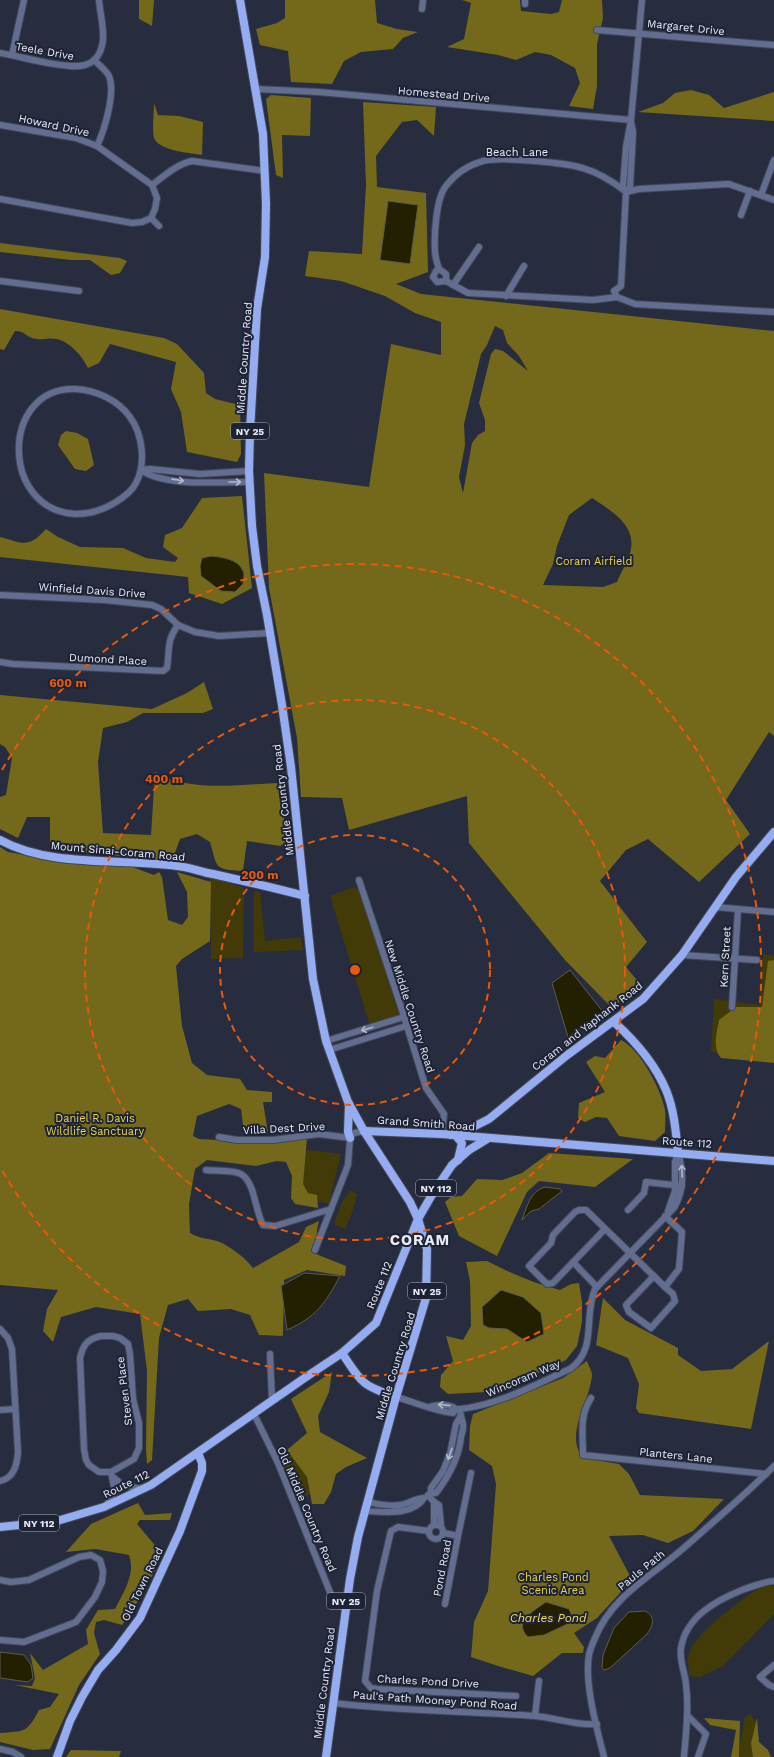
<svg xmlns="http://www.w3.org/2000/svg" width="774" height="1757" font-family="'Work Sans',sans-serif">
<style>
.green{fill:#423b07}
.forest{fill:#74681a;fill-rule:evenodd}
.water{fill:#231f01;stroke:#5e5c4b}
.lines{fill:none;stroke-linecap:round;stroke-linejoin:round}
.minor-casing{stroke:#424859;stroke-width:8}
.major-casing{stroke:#424859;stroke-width:10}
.minor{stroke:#626d8f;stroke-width:6}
.major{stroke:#96acf0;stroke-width:8}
.oneway{stroke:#b2b9ce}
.ring{fill:none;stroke:#e8590c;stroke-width:2;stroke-dasharray:7 5}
.labels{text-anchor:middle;stroke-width:4;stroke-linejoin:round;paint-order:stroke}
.shield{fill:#1d2335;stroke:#abb0be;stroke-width:1}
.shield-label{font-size:10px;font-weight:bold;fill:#e8ecf8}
.street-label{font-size:11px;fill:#e8ecf8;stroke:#1d2335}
.park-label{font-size:11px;fill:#e8d44f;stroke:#1d2335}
.water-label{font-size:12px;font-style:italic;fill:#f2de5b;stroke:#1d2335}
.district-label{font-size:15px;font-weight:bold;letter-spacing:1px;fill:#e8ecf8;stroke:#1d2335}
.centre{fill:#e8590c;stroke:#1d2335;stroke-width:2}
.ring-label{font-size:12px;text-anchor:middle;font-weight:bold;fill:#e8590c;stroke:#1d2335;stroke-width:4;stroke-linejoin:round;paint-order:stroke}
</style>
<rect width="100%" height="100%" fill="#272d3f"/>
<!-- green -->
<g class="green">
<path d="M 210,877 L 244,888 L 243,958 L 211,959 Z"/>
<path d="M 354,887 L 360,891 L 399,1015 L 398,1017 L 370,1026 L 330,896 Z"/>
<path d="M 254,891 L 260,892 L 265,941 L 301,937 L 303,950 L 254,952 Z"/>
<path d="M 763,954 L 774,956 L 774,1057 L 711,1052 L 714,999 L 760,1005 Z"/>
<path d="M 310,1150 L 341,1154 L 329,1203 L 298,1199 L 303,1151 Z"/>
<path d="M 350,1191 L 357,1194 L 352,1213 L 345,1229 L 334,1224 L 342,1202 Z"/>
<path d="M 295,1451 L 314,1492 L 299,1499 L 280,1459 Z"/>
<path d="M 762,1585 L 774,1586 L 774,1614 L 723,1666 L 700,1677 L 689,1676 C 689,1670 688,1663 688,1658 C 692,1632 742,1601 762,1585 Z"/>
<path d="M 750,1714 L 756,1722 L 757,1757 L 740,1757 L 740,1744 L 745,1717 Z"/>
</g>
<!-- forest -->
<g class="forest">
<path d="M 139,0 L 154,0 L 152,26 L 139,19 Z"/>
<path d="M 285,0 L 375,0 L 377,23 L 397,29 L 418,32 L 403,38 L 393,49 L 361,52 L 344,61 L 332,84 L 291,82 L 288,51 L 260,45 L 256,29 L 277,23 L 285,18 Z"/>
<path d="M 462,0 L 520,0 L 521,11 L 551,14 L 559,12 L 562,0 L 602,0 L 603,18 L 597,44 L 597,86 L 593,109 L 569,106 L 580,83 L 575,68 L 551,55 L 535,52 L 516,60 L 498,55 L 447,47 L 464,39 L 471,3 Z"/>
<path d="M 691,90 L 709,95 L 724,108 L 774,92 L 774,121 L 638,112 L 663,103 L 675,93 Z"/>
<path d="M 271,95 L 311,98 L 310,136 L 282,135 L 283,178 L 276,175 L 266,99 Z"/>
<path d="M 363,102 L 436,107 L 434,136 L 417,120 L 402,122 L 376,156 L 377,187 L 426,193 L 428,272 L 396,284 L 421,294 L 774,331 L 774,736 L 769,732 L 726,800 L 750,834 L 699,882 L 648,839 L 626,850 L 600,881 L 647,942 L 626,967 L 640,984 L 612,1008 L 565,960 L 469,843 L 467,796 L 349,830 L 342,798 L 301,797 L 297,738 L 269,588 L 264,473 L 369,487 L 391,344 L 441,355 L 441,322 L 415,313 L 385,296 L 341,281 L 305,276 L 309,251 L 362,254 L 366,185 ZM 495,326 L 503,330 L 507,343 L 519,356 L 528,371 L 503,351 L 495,349 L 491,354 L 479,403 L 485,420 L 485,431 L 478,435 L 472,443 L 463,493 L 459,477 L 465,445 L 464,424 L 481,354 L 487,345 ZM 592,498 C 611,511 638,525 630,553 C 627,563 621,572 617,582 L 603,587 L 543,585 L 553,564 L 557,546 L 569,515 Z"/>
<path d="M 154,103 L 158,115 L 179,116 L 203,122 L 202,155 C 191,153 159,151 154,138 C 152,130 154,112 154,103 Z"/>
<path d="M 0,243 L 120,258 L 127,261 L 120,273 L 111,275 L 90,260 L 71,260 L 0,252 Z"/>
<path d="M 0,309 L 164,338 L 177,344 L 204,373 L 206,393 L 215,399 L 240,405 L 241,454 L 237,462 L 187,452 L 181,412 L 171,389 L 176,362 L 110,344 L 99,363 L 88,368 C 83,357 70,342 57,339 C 49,337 39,341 32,338 C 24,335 25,331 15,331 L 4,350 L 0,349 Z"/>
<path d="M 66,431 L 77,433 L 88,439 L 94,465 L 86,471 L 75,469 L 58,445 L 61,435 Z"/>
<path d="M 242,496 L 252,588 L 222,604 L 189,593 L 188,577 L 0,557 L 0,537 C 23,543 28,549 46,529 L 58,537 L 80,547 L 123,548 L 146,558 L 175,562 L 178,558 L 163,547 L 165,535 L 182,528 L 202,498 Z"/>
<path d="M 204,682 L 213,709 L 203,713 L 143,713 L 127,722 L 103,728 L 98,762 L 103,833 L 151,835 L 155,772 C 190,793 241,784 281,783 L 286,842 L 280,846 L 247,841 L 243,871 C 213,869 218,869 210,842 L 197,834 L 180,839 L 172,861 L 50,849 L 50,817 L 27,817 L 18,838 L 0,829 L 0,797 L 6,795 L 12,758 L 5,747 L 0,744 L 0,695 L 152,709 L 187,693 Z"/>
<path d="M 0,847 L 8,852 L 52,860 L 132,867 L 154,875 L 159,872 L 162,877 L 168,920 L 182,925 L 188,917 L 187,892 L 177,872 L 211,882 L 210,941 L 182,959 L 176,966 L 182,1026 L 192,1063 L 207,1075 L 240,1079 L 247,1090 L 272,1092 L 272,1102 L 263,1102 L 268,1133 L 249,1133 L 243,1125 L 241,1109 L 229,1104 L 197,1116 L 193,1136 L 199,1139 L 274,1143 L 307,1138 L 303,1184 L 308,1193 L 317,1195 L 318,1208 L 295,1204 L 291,1198 L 292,1176 L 286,1162 L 277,1161 L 256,1166 L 207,1160 L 195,1169 L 189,1204 L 190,1233 C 201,1239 206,1238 217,1241 C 227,1244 247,1259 253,1268 L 299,1242 L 306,1227 L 319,1221 L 317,1230 L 316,1254 L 346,1266 L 345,1276 L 307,1270 L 284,1280 L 283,1336 L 259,1335 L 250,1315 L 231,1309 L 198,1311 L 188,1299 L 168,1305 L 159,1338 L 152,1460 L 147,1464 L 146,1449 L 147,1371 L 140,1314 L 96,1307 L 61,1317 L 53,1342 L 43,1331 L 47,1309 L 58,1290 L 0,1285 Z"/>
<path d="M 774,960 L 774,1063 L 721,1058 C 712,1048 717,1032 719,1020 L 736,1007 L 762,1007 L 768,961 Z"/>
<path d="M 621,1040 C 640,1049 661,1089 665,1110 C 666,1117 665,1125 665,1132 L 655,1141 L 619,1136 L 607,1118 L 596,1117 L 585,1122 L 578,1118 L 579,1103 L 605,1092 L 586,1062 L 595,1056 L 605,1058 Z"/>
<path d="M 549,1153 L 633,1159 L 595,1187 L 539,1181 L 527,1192 L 497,1256 L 459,1236 L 445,1202 L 451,1197 L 462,1196 L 477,1179 L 502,1180 L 522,1173 Z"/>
<path d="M 487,1261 C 510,1273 535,1284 560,1290 L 571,1284 L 579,1283 L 582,1302 L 582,1322 L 577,1346 L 566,1360 L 508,1387 L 487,1392 L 448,1394 L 440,1387 L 441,1375 L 453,1361 L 446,1336 L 463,1340 L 471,1326 L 470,1281 L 466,1262 ZM 507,1329 L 544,1334 L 527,1342 Z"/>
<path d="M 603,1298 L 625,1320 L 678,1348 L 678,1355 L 701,1371 L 732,1369 L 769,1341 L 751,1429 L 639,1413 L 636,1408 L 639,1384 L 628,1358 L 596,1345 Z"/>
<path d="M 587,1361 C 588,1365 592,1371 592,1375 C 590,1402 564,1434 583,1458 L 619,1464 L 629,1474 L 640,1495 L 724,1499 L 693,1531 L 668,1543 L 643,1535 L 609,1536 L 629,1574 L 630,1582 L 597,1618 L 574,1633 L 584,1647 L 583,1653 L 562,1653 L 533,1676 L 498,1666 L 471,1657 L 474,1622 L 488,1591 L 496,1484 L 492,1466 L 469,1450 L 470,1426 L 473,1414 L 563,1378 ZM 546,1602 L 569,1609 L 522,1626 C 526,1615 536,1609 546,1602 Z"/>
<path d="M 332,1372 L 329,1392 L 318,1416 L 320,1432 L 367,1458 L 346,1467 L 336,1474 L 331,1492 L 324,1504 L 312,1504 L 307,1477 L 287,1450 L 307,1433 L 291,1399 Z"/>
<path d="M 138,1503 L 145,1515 L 172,1513 L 170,1520 L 140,1520 L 137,1524 L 159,1550 L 155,1571 L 135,1606 L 122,1625 L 104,1620 L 96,1622 L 94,1633 L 100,1654 L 79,1685 L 50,1749 L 33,1750 L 0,1742 L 0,1733 C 25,1731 27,1733 39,1710 L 50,1707 L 59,1694 L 15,1685 L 32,1686 L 35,1678 L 30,1653 L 43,1670 L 88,1644 L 86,1630 L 98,1610 L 115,1609 C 123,1593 136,1574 129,1555 L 95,1549 L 66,1552 L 91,1524 Z"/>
<path d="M 704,1718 L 740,1721 L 739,1757 L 731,1757 L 736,1730 L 710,1725 Z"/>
<path d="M 757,1718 L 759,1742 L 768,1750 L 771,1757 L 753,1757 L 751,1743 Z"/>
<path d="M 71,1750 L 121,1751 L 119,1757 L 66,1757 Z"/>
</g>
<!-- water -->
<g class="water">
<path d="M 388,201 L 418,205 L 410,264 L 380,260 Z"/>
<path d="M 211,556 C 221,557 239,559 243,571 C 245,574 243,580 243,584 L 235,592 L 221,591 L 201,576 L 200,566 L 202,558 Z"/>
<path d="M 570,970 L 603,1012 L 568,1037 L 552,983 Z"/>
<path d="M 545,1187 L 560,1189 L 562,1191 L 539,1209 L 531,1211 L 522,1220 C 527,1207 530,1191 545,1187 Z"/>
<path d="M 304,1273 L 340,1276 C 325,1304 316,1317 287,1330 L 281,1286 Z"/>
<path d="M 501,1290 L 523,1297 L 541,1313 L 544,1334 L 527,1342 L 507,1329 L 489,1328 L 483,1325 L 482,1307 Z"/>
<path d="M 546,1602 L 569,1609 L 574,1621 L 544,1635 L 528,1637 C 512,1622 535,1610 546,1602 Z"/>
<path d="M 645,1611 C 656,1616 653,1626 647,1634 L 610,1668 L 604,1670 L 602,1668 L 603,1655 L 614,1628 L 629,1612 Z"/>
<path d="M 0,1652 L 24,1655 L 31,1665 L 33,1678 L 28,1682 L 0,1678 Z"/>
</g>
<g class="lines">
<!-- minor casing -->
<g class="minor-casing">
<g id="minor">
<path d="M 525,4 L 525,0"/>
<path d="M 422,9 L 423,0"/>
<path d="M 597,30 L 774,45"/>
<path d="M 0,53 C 16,56 32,60 48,63 C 73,67 99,73 103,40 C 104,27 100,13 99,0"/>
<path d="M 12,55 L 24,0"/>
<path d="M 94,60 C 99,65 106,70 109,76 C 116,93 104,131 97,146"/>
<path d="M 256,89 L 319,92 L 631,120"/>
<path d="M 0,125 L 76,138 L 97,146 L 152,185 L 157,198 L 155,209 L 151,218 L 142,222 L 132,223 L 0,199"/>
<path d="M 152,185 C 164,176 177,164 192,161 L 265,171"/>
<path d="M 626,192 L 639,189 L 729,184 L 774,200"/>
<path d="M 626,192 L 630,188 L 633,132 L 631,122"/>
<path d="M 761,195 L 774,160"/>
<path d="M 741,215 L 750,191"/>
<path d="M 151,218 L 159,226"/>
<path d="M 439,269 C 437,263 435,257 435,251 C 434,235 436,198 446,186 C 455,174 469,165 483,161 C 494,158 523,160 535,161 C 574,164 594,167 625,191"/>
<path d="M 0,281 L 79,291"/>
<path d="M 446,281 L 446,274 L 439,269 L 436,271 L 433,277 L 437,282 L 446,281 L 468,293 L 593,300 L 617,297 L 635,304 L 774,312"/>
<path d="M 453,285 L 479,247"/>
<path d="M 506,296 L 524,266"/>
<path d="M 617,297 L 614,291 L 621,286 L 626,192 L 623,186 L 626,147 L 631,120 L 642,0"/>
<path d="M 75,389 C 96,390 118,400 130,417 C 143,435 146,464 136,483 C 132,491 124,497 116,502 C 105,509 90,514 76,514 C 0,511 0,387 75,389 Z"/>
<path d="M 141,470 C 165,487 220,482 249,482"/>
<path d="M 141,470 L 150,469 L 200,474 L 249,471"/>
<path d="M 0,595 L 105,600 L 152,605 L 161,609 L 178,625 L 195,632 L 219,636 L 270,633"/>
<path d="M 0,662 L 13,664 L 163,671 L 167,668 C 170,650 166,641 178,625"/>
<path d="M 359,880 L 402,1010 L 426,1088 L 444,1114 L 442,1134"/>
<path d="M 715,907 L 774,912"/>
<path d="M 682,955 L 757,960"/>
<path d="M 732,1007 L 738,909"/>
<path d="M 326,1041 L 404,1017"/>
<path d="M 329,1050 L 406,1026"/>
<path d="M 219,1137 L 237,1140 L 273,1140 L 319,1134 L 350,1138"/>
<path d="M 206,1170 C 214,1171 233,1170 241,1174 C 255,1182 255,1211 263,1225 L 275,1226 L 331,1209"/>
<path d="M 628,1210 L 644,1193 L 646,1182 L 682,1186"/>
<path d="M 668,1211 L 675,1191 L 675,1162 L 678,1153"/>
<path d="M 605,1229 L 553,1283 L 547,1284 L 529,1266 L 551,1243 L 553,1235 L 575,1212 L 579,1210 L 586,1210 L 665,1287 L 679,1269 L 682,1232 L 665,1216"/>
<path d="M 315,1250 L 348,1165 L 350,1138 L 354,1133 L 364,1131"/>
<path d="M 573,1262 L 597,1287"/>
<path d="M 654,1276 L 626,1305 L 629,1312 L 651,1328 L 675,1301 L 673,1294 L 665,1287"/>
<path d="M 0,1329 L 8,1338 L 12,1349 L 18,1452 C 17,1465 14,1478 0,1481"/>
<path d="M 101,1336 L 113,1336 L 120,1338 L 128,1344 L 130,1354 L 133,1399 L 139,1423 L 139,1448 L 134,1459 L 111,1472 L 99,1472 L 89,1465 L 86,1460 L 84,1449 L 80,1358 C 83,1345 87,1339 101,1336 Z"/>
<path d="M 270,1354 L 272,1401"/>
<path d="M 396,1397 C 415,1402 433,1411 453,1413 L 456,1409 C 450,1404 438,1404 429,1407"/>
<path d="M 591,1398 C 579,1417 583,1433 583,1455 L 766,1474"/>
<path d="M 456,1409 L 460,1409 C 460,1415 462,1419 463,1424 C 464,1428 462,1433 461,1437 C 459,1458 449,1476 436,1493 L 431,1493 L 431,1488 L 443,1471 L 450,1454 L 456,1424 L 460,1417"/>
<path d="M 460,1409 C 499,1405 534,1385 570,1369 C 598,1349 583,1317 595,1289 L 674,1208 C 684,1191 684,1172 678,1153"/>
<path d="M 0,1410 L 15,1409"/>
<path d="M 254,1414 L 278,1463 L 334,1602 L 345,1608"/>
<path d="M 113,1477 L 124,1486 L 144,1489"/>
<path d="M 428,1495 L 434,1502 L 439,1505 L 441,1526"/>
<path d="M 434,1502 L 434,1524"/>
<path d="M 105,1507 L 115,1492 L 111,1472"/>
<path d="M 365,1511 C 384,1512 413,1516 424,1498 C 415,1498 409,1504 400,1505 C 389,1507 378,1504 368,1502"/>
<circle cx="436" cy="1532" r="7"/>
<path d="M 429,1531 L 398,1527 L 391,1531 L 377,1591 L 365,1681 L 371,1688 L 377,1689 L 516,1696"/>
<path d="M 444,1533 L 458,1536 L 445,1604"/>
<path d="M 458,1536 L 471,1473"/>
<path d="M 0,1580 L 11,1582 L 29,1580 L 79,1557 L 91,1555 L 100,1560 L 103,1571 L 102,1582 L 95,1597 L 76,1622 L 24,1642 L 0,1640"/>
<path d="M 774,1665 L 760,1677 L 769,1685 L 774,1687"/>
<path d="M 333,1703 C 400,1711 467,1711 534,1716 C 555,1717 575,1726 597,1724"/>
<path d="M 687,1715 L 706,1734 L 698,1757"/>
<path d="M 535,1716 L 539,1681"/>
<path d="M 0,1749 L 13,1752 L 21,1757"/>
<path d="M 604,1757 C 597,1729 584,1683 589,1655 C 590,1649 593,1643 595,1638 C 611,1598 648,1578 679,1552 C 711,1524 744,1496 774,1466"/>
<path d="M 684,1757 C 686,1733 689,1708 686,1684 C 685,1672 679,1661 681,1648 C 686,1617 715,1601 742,1590 C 753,1586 763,1582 774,1581"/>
</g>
</g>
<!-- major casing -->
<g class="major-casing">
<g id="major">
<path d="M 240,0 L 263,134 L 266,204 L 265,257 L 257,309 L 250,431 L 249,471 L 252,526 L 257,566 L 267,615 L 282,705 L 291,767 L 313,979 L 326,1041 L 348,1102 L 364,1131 L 410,1202 L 418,1219 L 427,1249 L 426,1298 L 396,1397 L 358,1537 L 350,1579 L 326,1757"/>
<path d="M 0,840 C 51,868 121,858 177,866 C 189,867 201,872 213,874 C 244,881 274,888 305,896"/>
<path d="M 614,1022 C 634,1040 655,1064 666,1090 C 674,1109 676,1132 678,1153"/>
<path d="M 349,1104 L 348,1132 L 350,1138"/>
<path d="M 364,1131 L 442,1134 L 774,1161"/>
<path d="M 451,1135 L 473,1127 L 489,1119 L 566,1056 L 643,999 L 682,955 L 736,877 L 774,832"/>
<path d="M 456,1136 L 462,1143 L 458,1160"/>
<path d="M 342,1353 C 362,1383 361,1385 396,1397"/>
<path d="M 0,1527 L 57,1521 L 104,1507 L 151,1485 L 306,1377 L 342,1353 L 376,1323 L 418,1219 L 433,1193 L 452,1165 L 469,1150 L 487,1139"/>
<path d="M 57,1757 L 70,1721 L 82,1697 L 98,1670 L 116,1650 L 140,1618 L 180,1531 L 202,1471 L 202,1463 L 198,1453"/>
</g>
</g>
<!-- minor -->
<use href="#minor" class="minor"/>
<!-- major -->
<use href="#major" class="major"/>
</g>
<!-- one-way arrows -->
<defs><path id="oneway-shaft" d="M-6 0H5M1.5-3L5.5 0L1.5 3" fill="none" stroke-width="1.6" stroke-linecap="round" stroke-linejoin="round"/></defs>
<g class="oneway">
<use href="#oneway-shaft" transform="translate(178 480) rotate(8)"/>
<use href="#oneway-shaft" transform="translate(235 482)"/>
<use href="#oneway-shaft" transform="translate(367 1029) rotate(163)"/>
<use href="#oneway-shaft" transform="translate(682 1171) rotate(-93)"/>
<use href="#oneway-shaft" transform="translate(444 1405) rotate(-175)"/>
<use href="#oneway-shaft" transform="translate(450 1454) rotate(109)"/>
</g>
<!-- distance rings -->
<g class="ring">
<circle cx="355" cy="970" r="135"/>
<circle cx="355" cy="970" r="270"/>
<path d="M2 770A406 406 0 1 1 2 1170"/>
</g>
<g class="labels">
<!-- shield labels -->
<g class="shield">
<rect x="231" y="423" width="38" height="16" rx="3"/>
<rect x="416" y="1180" width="40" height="16" rx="3"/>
<rect x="408" y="1283" width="38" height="16" rx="3"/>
<rect x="19" y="1515" width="40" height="16" rx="3"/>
<rect x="327" y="1593" width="38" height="16" rx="3"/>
</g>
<g class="shield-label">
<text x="250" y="435">NY 25</text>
<text x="436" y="1192">NY 112</text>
<text x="427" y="1295">NY 25</text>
<text x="39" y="1527">NY 112</text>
<text x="346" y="1605">NY 25</text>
</g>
<!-- street labels -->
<g class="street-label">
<text transform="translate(686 27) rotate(6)" y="4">Margaret Drive</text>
<text transform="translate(45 51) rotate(10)" y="4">Teele Drive</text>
<text transform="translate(444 94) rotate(5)" y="4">Homestead Drive</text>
<text transform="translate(54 125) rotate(12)" y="4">Howard Drive</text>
<text x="517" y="156">Beach Lane</text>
<text transform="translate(244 358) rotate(-86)" y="4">Middle Country Road</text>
<text transform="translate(92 590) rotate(4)" y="4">Winfield Davis Drive</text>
<text transform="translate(108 659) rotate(3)" y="4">Dumond Place</text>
<text transform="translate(283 800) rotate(-97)" y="4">Middle Country Road</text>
<text transform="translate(118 851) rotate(5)" y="4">Mount Sinai-Coram Road</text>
<text transform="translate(725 957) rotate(-87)" y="4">Kern Street</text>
<text transform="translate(410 1006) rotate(72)" y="4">New Middle Country Road</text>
<text transform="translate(587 1026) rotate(-38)" y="4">Coram and Yaphank Road</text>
<text transform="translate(426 1123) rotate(4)" y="4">Grand Smith Road</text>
<text transform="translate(284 1128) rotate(-3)" y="4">Villa Dest Drive</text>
<text transform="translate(687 1142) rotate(4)" y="4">Route 112</text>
<text transform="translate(379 1285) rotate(-68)" y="4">Route 112</text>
<text transform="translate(395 1366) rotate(-73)" y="4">Middle Country Road</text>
<text transform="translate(523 1378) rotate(-23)" y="4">Wincoram Way</text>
<text transform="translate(124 1391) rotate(-97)" y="4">Steven Place</text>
<text transform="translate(676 1455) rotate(6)" y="4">Planters Lane</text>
<text transform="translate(126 1484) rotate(-26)" y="4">Route 112</text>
<text transform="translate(307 1509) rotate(67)" y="4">Old Middle Country Road</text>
<text transform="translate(442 1568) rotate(-79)" y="4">Pond Road</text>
<text transform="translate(641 1570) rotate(-39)" y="4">Pauls Path</text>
<text transform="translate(142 1584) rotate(-64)" y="4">Old Town Road</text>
<text transform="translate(428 1681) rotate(3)" y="4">Charles Pond Drive</text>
<text transform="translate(324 1683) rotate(-83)" y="4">Middle Country Road</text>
<text transform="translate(435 1700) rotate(4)" y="4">Paul's Path Mooney Pond Road</text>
</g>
<!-- park labels -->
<g class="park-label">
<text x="594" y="565">Coram Airfield</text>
<text x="95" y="1122">Daniel R. Davis<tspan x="95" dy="13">Wildlife Sanctuary</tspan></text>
<text x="553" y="1581">Charles Pond<tspan x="553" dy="13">Scenic Area</tspan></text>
</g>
<!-- water labels -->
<g class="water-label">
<text x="548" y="1622">Charles Pond</text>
</g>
<!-- district labels -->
<g class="district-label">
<text x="420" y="1245">CORAM</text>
</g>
</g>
<circle cx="355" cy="970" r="6" class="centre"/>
<g class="ring-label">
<text x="68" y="687">600 m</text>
<text x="164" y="783">400 m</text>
<text x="260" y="879">200 m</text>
</g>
</svg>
